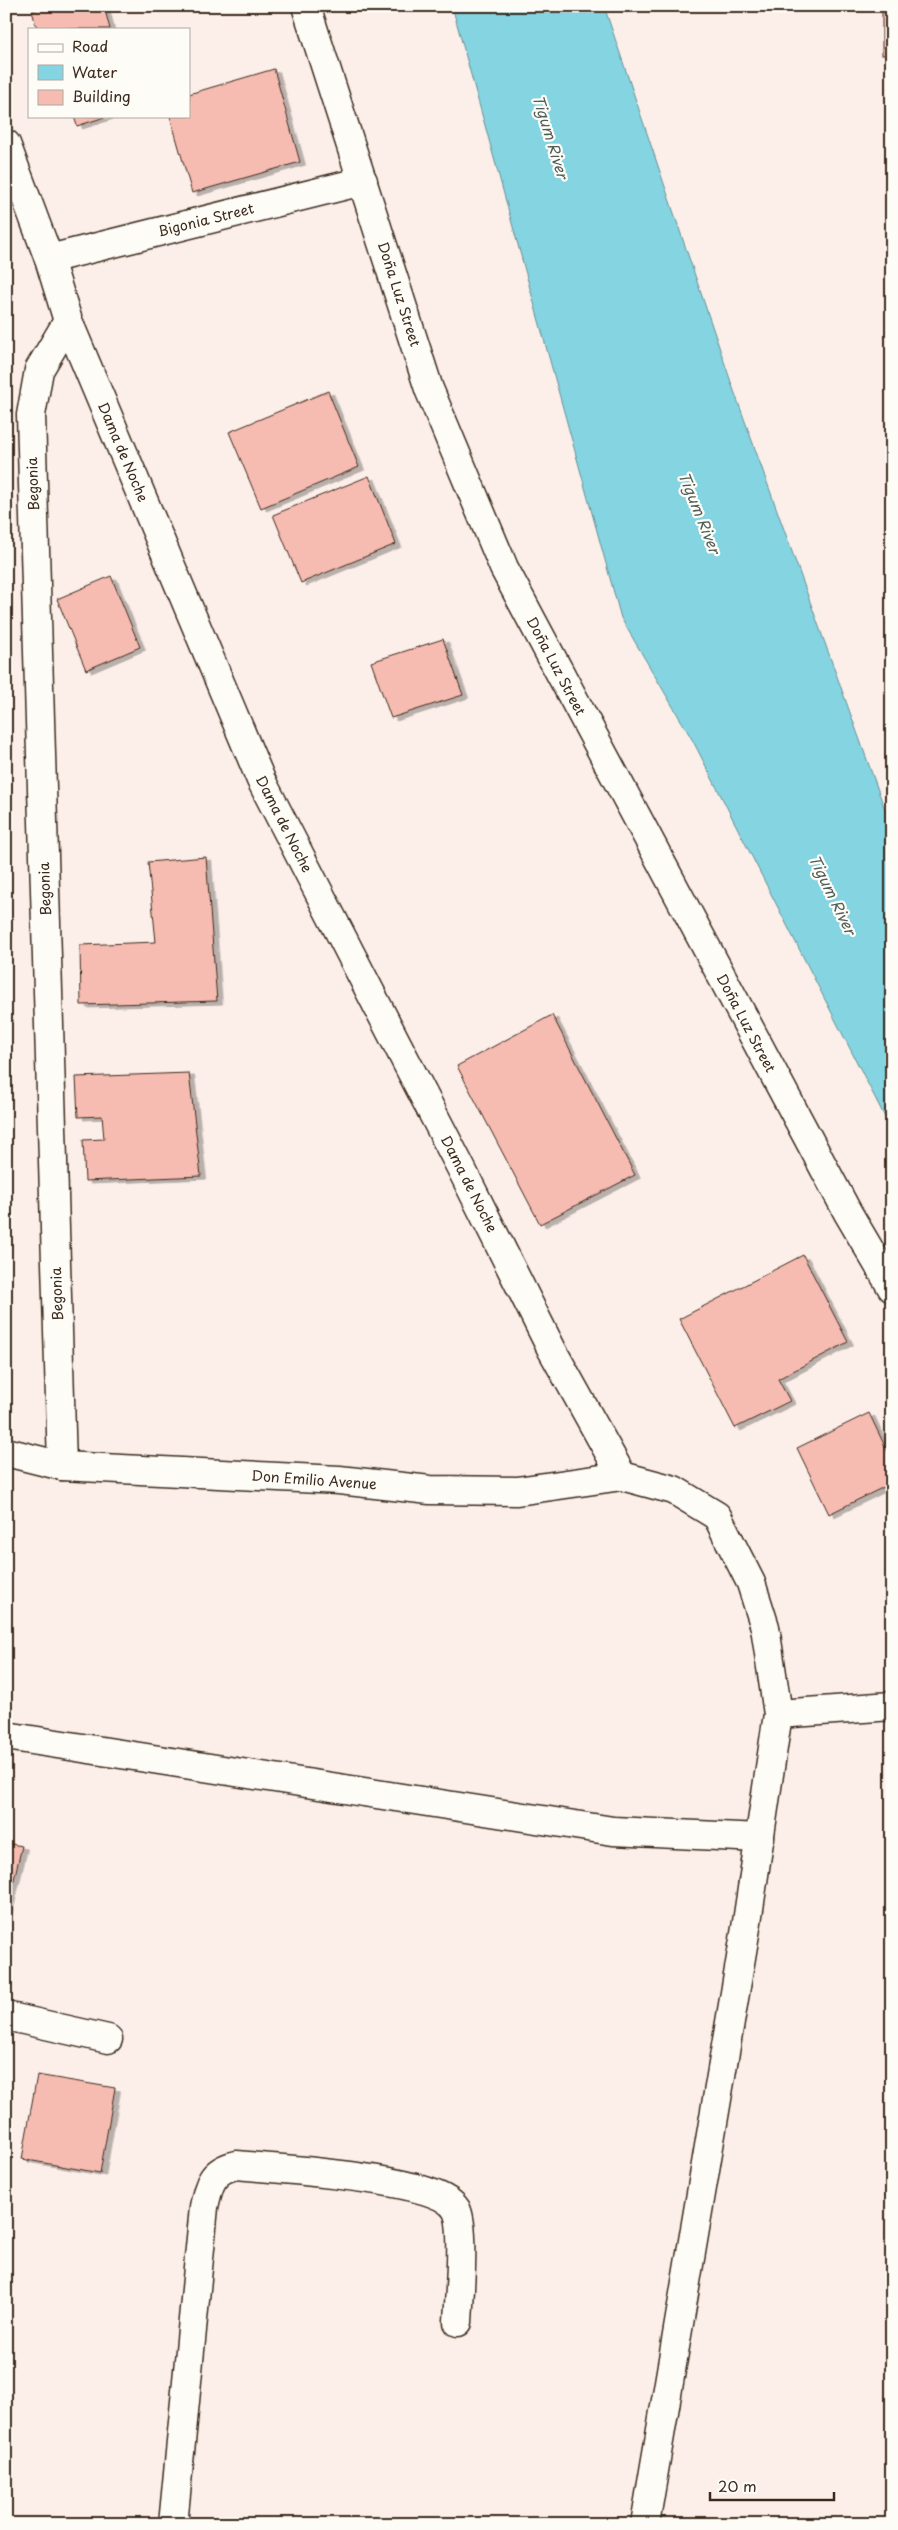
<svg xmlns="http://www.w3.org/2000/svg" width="898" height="2530" font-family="'Playpen Sans',sans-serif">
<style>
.water{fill:#85d4e2;stroke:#679094}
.building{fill:#f7bcb1;stroke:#3b2a1e;filter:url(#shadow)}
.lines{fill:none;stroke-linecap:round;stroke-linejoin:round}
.minor-casing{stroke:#3b2a1e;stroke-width:31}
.minor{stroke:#fdfcf7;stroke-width:28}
.labels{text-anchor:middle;stroke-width:4.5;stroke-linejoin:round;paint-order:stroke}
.street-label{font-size:14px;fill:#3b2a1e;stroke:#fdfcf7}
.water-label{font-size:15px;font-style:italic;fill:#515d59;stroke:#fdfcf7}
</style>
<defs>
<filter id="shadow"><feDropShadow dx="5.5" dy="3" stdDeviation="0" flood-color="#0004"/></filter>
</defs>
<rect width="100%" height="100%" fill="#fcefe9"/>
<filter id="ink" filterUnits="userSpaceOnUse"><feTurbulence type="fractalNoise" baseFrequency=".02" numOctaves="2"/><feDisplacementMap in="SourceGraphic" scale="10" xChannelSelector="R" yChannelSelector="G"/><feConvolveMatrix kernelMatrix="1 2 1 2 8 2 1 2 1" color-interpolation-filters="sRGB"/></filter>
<g filter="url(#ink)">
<!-- water -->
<path class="water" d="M 452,6 L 604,6 L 733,388 L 892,829 L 892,1131 L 693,741 L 621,618 Z"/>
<!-- building -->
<g class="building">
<path d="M 48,6 L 104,6 L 110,29 L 37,29 L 32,11 Z"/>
<rect x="882" y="6" width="10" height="49"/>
<path d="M 274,69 L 300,162 L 192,193 L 170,116 L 189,116 L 189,94 Z"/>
<path d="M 74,116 L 108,116 L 77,126 Z"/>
<path d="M 328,391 L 359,467 L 261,508 L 229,432 Z"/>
<path d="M 369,476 L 396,544 L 301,583 L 273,515 Z"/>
<path d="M 111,576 L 140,647 L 86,670 L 57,599 Z"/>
<path d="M 443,639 L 463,695 L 391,718 L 371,662 Z"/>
<path d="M 206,857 L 217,1001 L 81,1005 L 80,945 L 156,942 L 148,862 Z"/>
<path d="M 552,1015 L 635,1175 L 540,1224 L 457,1066 Z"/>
<path d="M 189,1073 L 201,1176 L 85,1181 L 83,1140 L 104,1139 L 102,1116 L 78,1117 L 76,1077 Z"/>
<path d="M 803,1255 L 848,1342 L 778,1379 L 790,1401 L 735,1428 L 679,1319 Z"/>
<path d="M 869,1413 L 892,1461 L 892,1483 L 829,1514 L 797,1448 Z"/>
<path d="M 6,1843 L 22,1846 L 6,1913 Z"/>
<path d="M 37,2075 L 115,2088 L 100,2173 L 22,2159 Z"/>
</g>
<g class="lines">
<!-- minor casing -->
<g class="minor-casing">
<g id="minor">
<path d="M 306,6 L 429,389 L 504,568 L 848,1213 L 892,1288"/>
<path d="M 6,144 L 49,259 L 68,321 L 261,780 L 461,1168 L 552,1350 L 622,1476"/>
<path d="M 49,259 L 363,181"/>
<path d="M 6,1452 L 62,1466 L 339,1480 L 430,1490 L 517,1491 L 622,1476 L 674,1490 L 717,1516 L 751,1583 L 765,1627 L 778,1714 L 747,1922 L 645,2524"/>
<path d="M 62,1466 L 31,415 L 39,370 L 68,321"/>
<path d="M 778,1714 L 892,1706"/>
<path d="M 6,1736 L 613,1831 L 760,1838"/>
<path d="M 6,2016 L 108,2039"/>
<path d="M 173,2524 L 204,2207 C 209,2184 211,2171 236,2165 C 276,2169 437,2177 456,2209 C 466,2226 459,2299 458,2322"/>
</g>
</g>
<!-- minor -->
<use href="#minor" class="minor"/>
</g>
</g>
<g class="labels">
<!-- street labels -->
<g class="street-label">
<text transform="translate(206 220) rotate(-14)" y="5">Bigonia Street</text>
<text transform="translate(399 294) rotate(72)" y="5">Doña Luz Street</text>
<text transform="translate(123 452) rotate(67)" y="5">Dama de Noche</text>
<text transform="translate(33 484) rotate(-92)" y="5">Begonia</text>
<text transform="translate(556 666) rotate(62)" y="5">Doña Luz Street</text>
<text transform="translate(284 824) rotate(63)" y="5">Dama de Noche</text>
<text transform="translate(45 889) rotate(-92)" y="5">Begonia</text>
<text transform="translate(746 1023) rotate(62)" y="5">Doña Luz Street</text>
<text transform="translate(469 1184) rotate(63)" y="5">Dama de Noche</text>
<text transform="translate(57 1294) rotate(-92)" y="5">Begonia</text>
<text transform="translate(314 1480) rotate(4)" y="5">Don Emilio Avenue</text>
</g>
<!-- water labels -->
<g class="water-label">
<text transform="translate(550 137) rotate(73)" y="5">Tigum River</text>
<text transform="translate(699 513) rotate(68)" y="5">Tigum River</text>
<text transform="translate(832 895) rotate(64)" y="5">Tigum River</text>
</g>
</g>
<!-- margin -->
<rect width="898" height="2530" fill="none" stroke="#fdfcf7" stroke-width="25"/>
<rect x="12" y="12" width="873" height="2505" fill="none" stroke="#3b2a1e" stroke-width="2" filter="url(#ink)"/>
<!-- legend -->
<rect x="28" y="28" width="162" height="90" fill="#fdfcf7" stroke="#afa8a0"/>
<rect x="38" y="44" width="25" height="8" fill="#fdfcf7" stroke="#afa8a0"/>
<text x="72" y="52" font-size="15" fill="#3b2a1e">Road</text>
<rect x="38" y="65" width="25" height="15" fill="#85d4e2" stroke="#afa8a0"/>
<text x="72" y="78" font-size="15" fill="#3b2a1e">Water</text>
<rect x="38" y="90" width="25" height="15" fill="#f7bcb1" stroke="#afa8a0"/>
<text x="72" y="102" font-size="15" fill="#3b2a1e">Building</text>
<!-- scale -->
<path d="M710 2492v8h124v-8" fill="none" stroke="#3b2a1e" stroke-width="2.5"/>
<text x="718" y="2492" font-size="15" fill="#3b2a1e" stroke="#fdfcf7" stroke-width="4" paint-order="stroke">20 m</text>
</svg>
